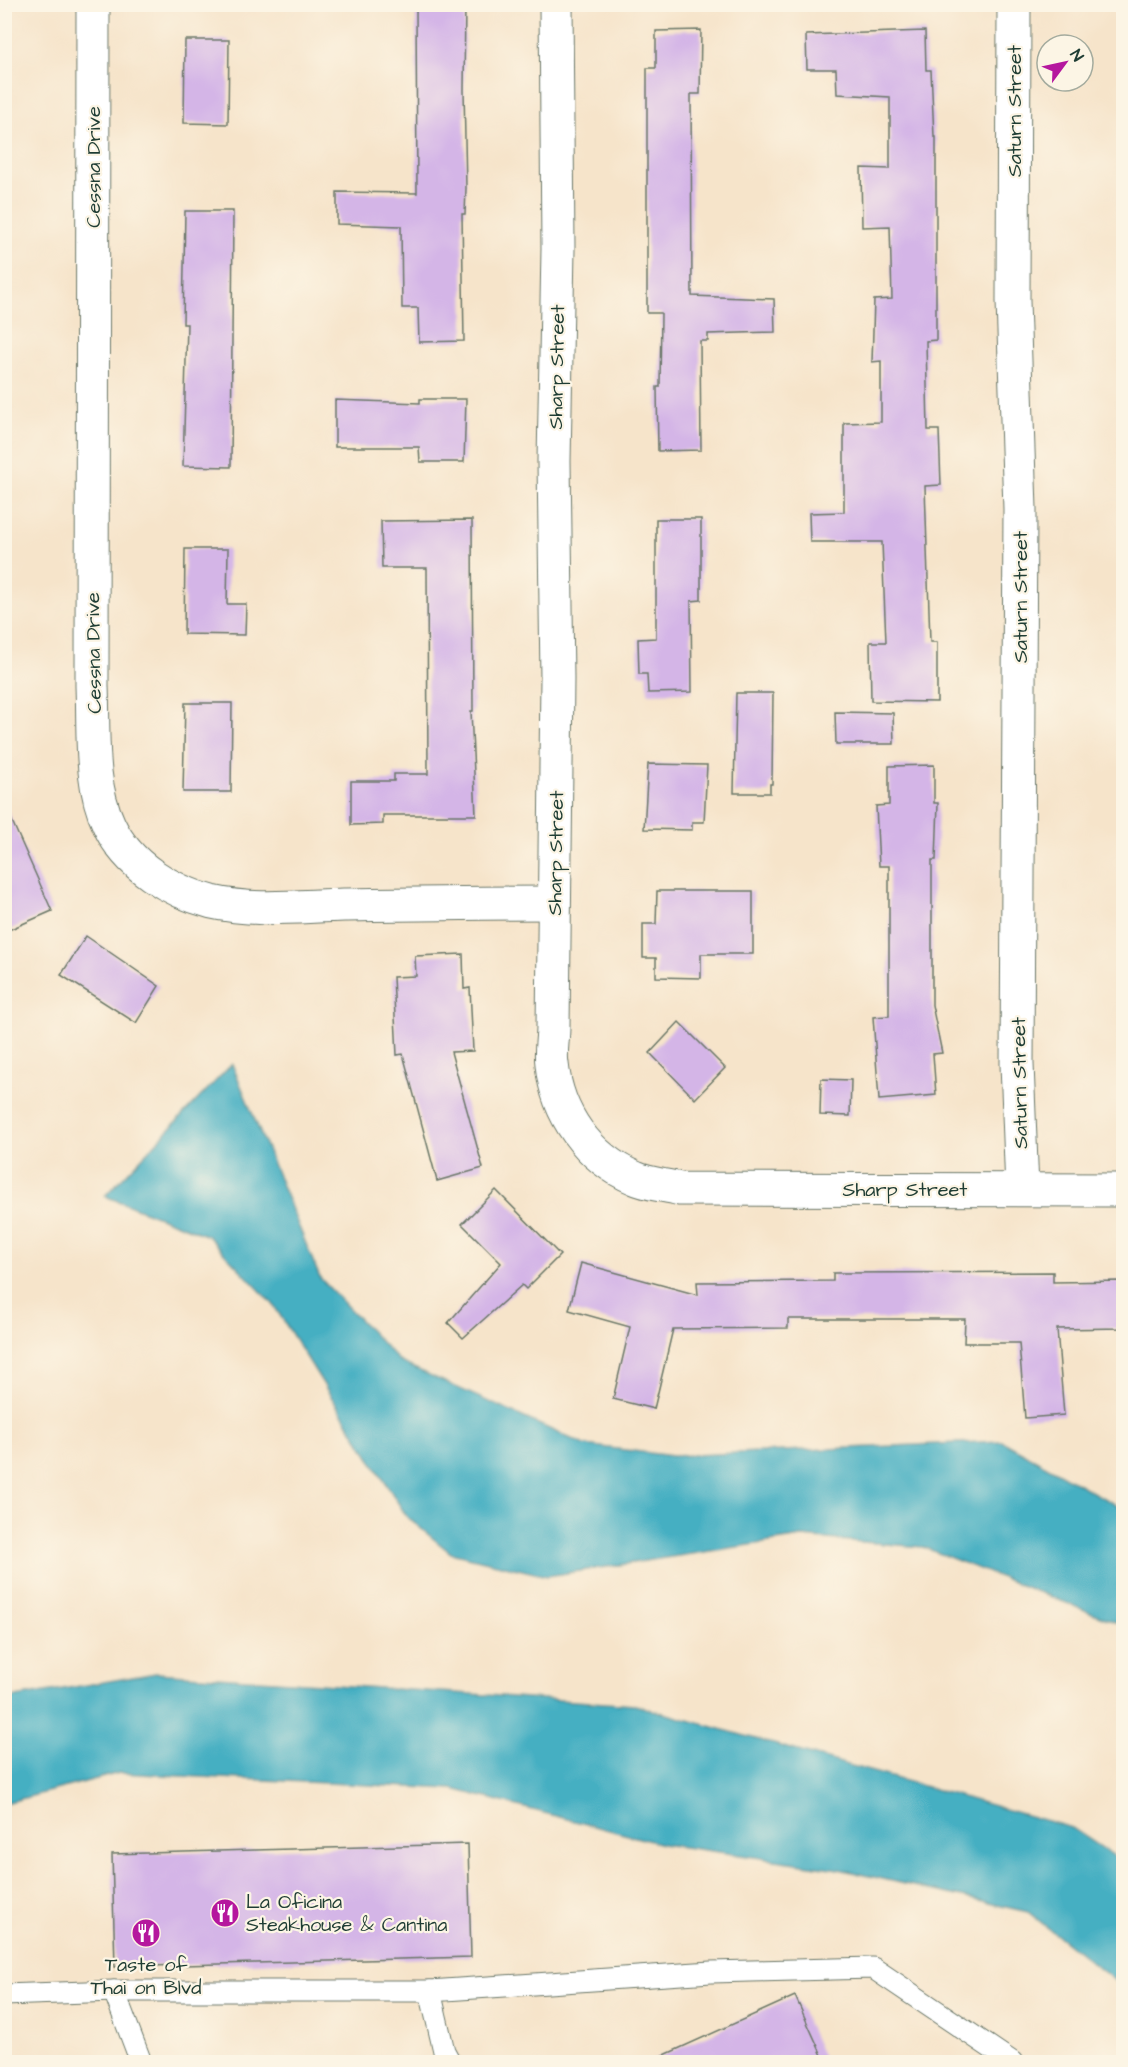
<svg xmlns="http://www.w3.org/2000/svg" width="1128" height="2067" font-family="'Architects Daughter',sans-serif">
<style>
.water{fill:#44afc2;stroke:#32767b;stroke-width:1.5}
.building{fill:#d4b5e7}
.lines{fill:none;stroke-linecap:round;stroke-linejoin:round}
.service-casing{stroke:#6a7768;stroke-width:23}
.minor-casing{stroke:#6a7768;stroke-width:35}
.service{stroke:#fff;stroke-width:21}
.minor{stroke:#fff;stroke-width:33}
.labels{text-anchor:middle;stroke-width:4.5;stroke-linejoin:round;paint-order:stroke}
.street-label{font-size:20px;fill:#1f3d34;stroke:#fcf5e5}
.poi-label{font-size:20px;fill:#1f3d34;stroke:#fcf5e5;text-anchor:start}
</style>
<rect width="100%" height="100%" fill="#fcf5e5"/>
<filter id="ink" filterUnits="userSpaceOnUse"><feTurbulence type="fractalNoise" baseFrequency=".0167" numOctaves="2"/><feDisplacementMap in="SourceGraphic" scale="12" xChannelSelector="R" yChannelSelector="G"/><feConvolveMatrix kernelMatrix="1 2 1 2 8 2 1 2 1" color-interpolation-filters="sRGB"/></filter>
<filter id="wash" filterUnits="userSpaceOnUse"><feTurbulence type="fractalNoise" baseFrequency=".008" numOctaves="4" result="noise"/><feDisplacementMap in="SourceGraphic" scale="24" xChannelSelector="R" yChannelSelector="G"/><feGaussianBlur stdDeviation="1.35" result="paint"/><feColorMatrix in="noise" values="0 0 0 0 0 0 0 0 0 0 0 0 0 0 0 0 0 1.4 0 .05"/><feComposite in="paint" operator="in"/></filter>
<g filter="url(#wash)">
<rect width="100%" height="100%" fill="#f6e4ca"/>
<!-- water -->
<g class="water">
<path d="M 232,1064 L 320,1278 L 400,1362 L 585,1445 L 673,1456 L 1002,1441 L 1123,1509 L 1123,1625 L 923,1547 L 802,1537 L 547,1576 L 451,1553 L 407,1517 L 273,1304 L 208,1236 L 105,1196 Z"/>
<path d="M 156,1673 L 635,1705 L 1072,1828 L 1123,1862 L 1123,1987 L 1028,1912 L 839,1869 L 662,1844 L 453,1789 L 119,1773 L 5,1803 L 5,1699 Z"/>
</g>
<g id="blocks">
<!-- building -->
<g class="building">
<path d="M 416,4 L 465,4 L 464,90 L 466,188 L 465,214 L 462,214 L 464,341 L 419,342 L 418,308 L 402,308 L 401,226 L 337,224 L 337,192 L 417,193 Z"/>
<path d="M 701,30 L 700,94 L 691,94 L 692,296 L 774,299 L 775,332 L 708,334 L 708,341 L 700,341 L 701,450 L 658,451 L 657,387 L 660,387 L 661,313 L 647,313 L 647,68 L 656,68 L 656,31 Z"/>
<path d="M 925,31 L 926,70 L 931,70 L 934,137 L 936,137 L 936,340 L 926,341 L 928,430 L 939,430 L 941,485 L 925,486 L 930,642 L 937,642 L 937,702 L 871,701 L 870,642 L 886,642 L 882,542 L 810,542 L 809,513 L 844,512 L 844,423 L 881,422 L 881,361 L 872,362 L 874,300 L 892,299 L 890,226 L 862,227 L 861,168 L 890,169 L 890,97 L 837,94 L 836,69 L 807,69 L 806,35 Z"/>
<path d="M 185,40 L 229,40 L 228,124 L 184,123 Z"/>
<path d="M 185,211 L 233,211 L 231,467 L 183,466 L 187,324 L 183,324 Z"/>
<path d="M 420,399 L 466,399 L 464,462 L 420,462 L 419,447 L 335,447 L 335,400 L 420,403 Z"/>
<path d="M 656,519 L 701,519 L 701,600 L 691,601 L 692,692 L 648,693 L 647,674 L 639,674 L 638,639 L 656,638 Z"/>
<path d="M 472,520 L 473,711 L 471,711 L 476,815 L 383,815 L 383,824 L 351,825 L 351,781 L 394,781 L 394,774 L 428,774 L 427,568 L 382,568 L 381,521 Z"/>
<path d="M 185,549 L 228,549 L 227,604 L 246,604 L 245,635 L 184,634 Z"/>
<path d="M 736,693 L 773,693 L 772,784 L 770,784 L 770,793 L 734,793 Z"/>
<path d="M 185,703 L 232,703 L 231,792 L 183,792 Z"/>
<path d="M 835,712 L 893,713 L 894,744 L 836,744 Z"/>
<path d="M 648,764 L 707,765 L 704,822 L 692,822 L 692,830 L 644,829 Z"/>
<path d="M 934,765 L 934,803 L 938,803 L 936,860 L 932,860 L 932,1005 L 942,1053 L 933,1054 L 936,1095 L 879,1100 L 873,1017 L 889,1016 L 889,866 L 879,866 L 876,806 L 889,805 L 889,766 Z"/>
<path d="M 4,803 L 52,911 L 4,932 Z"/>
<path d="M 657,891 L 753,891 L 753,954 L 701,954 L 701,978 L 656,977 L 656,958 L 643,958 L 643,924 L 656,924 Z"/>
<path d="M 86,936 L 159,986 L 136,1023 L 61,975 Z"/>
<path d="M 463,954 L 464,989 L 470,988 L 473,1051 L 451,1052 L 483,1168 L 437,1181 L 403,1054 L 397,1055 L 393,977 L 416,976 L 415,956 Z"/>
<path d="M 679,1022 L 725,1068 L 695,1099 L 650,1053 Z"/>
<path d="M 821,1079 L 851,1080 L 850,1116 L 820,1115 Z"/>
<path d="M 496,1190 L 560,1255 L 526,1289 L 522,1285 L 463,1338 L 448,1323 L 501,1263 L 462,1224 Z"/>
<path d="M 581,1263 L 698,1295 L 697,1282 L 833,1281 L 833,1273 L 1053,1272 L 1053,1282 L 1124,1281 L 1124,1328 L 1057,1329 L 1064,1415 L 1025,1418 L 1019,1343 L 964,1343 L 965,1319 L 788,1319 L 788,1328 L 673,1329 L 654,1409 L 613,1399 L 630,1327 L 569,1310 Z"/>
<path d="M 468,1844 L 471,1957 L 115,1967 L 112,1854 Z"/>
<path d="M 795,1996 L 825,2062 L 649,2062 Z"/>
</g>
</g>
</g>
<g filter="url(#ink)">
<use href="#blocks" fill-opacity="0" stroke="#6a7768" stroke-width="1.5"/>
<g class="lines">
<!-- service casing -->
<g class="service-casing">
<g id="service">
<path d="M 430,1991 L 711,1972 L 873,1968 L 1012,2062"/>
<path d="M 4,1995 L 114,1991"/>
<path d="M 141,2062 L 114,1991 L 430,1991 L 444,2051 L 450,2062"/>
</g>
</g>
<!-- minor casing -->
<g class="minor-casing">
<g id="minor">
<path d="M 93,4 L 92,686 C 94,731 89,783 109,825 C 128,866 170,891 212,902 C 254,912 301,906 344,905 C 414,904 483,903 553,903"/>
<path d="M 556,4 L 558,249 L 554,461 L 557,678 L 553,1027 C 553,1039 550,1052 552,1064 C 557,1114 588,1158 635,1178 C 648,1184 665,1185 680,1189 L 1124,1190"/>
<path d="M 1014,4 L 1013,301 L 1020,509 L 1017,1064 L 1022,1189"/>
</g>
</g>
<!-- service -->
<use href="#service" class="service"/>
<!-- minor -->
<use href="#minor" class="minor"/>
</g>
</g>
<!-- icons -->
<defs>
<g id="restaurant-disc" transform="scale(1.5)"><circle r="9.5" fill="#b5179e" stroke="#fcf5e5"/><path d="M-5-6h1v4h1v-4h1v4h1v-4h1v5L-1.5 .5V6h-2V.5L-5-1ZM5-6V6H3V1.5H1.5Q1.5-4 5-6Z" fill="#fff"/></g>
</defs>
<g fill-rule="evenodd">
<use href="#restaurant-disc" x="225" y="1913"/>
<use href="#restaurant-disc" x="146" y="1933"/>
</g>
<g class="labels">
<!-- street labels -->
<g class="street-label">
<text transform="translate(1014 111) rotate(-90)" y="7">Saturn Street</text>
<text transform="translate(93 167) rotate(-90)" y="7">Cessna Drive</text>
<text transform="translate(556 367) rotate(-89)" y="7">Sharp Street</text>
<text transform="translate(1020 597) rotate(-90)" y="7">Saturn Street</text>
<text transform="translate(93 653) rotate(-91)" y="7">Cessna Drive</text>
<text transform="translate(555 853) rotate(-89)" y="7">Sharp Street</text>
<text transform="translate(1019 1083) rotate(-91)" y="7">Saturn Street</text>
<text x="905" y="1196">Sharp Street</text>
</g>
<!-- poi labels -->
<g class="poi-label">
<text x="246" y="1908">La Oficina<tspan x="246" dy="23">Steakhouse &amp; Cantina</tspan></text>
<text x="146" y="1971" text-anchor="middle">Taste of<tspan x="146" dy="23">Thai on Blvd</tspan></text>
</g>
</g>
<!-- margin -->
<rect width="1128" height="2067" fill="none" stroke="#fcf5e5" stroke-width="24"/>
<!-- north arrow -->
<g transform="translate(1065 63) rotate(57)"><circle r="28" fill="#fcf5e5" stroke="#a4ab9e" stroke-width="1.5"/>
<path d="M0-4.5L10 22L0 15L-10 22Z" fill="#b5179e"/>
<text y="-9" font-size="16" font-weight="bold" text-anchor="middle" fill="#1f3d34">N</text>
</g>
</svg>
